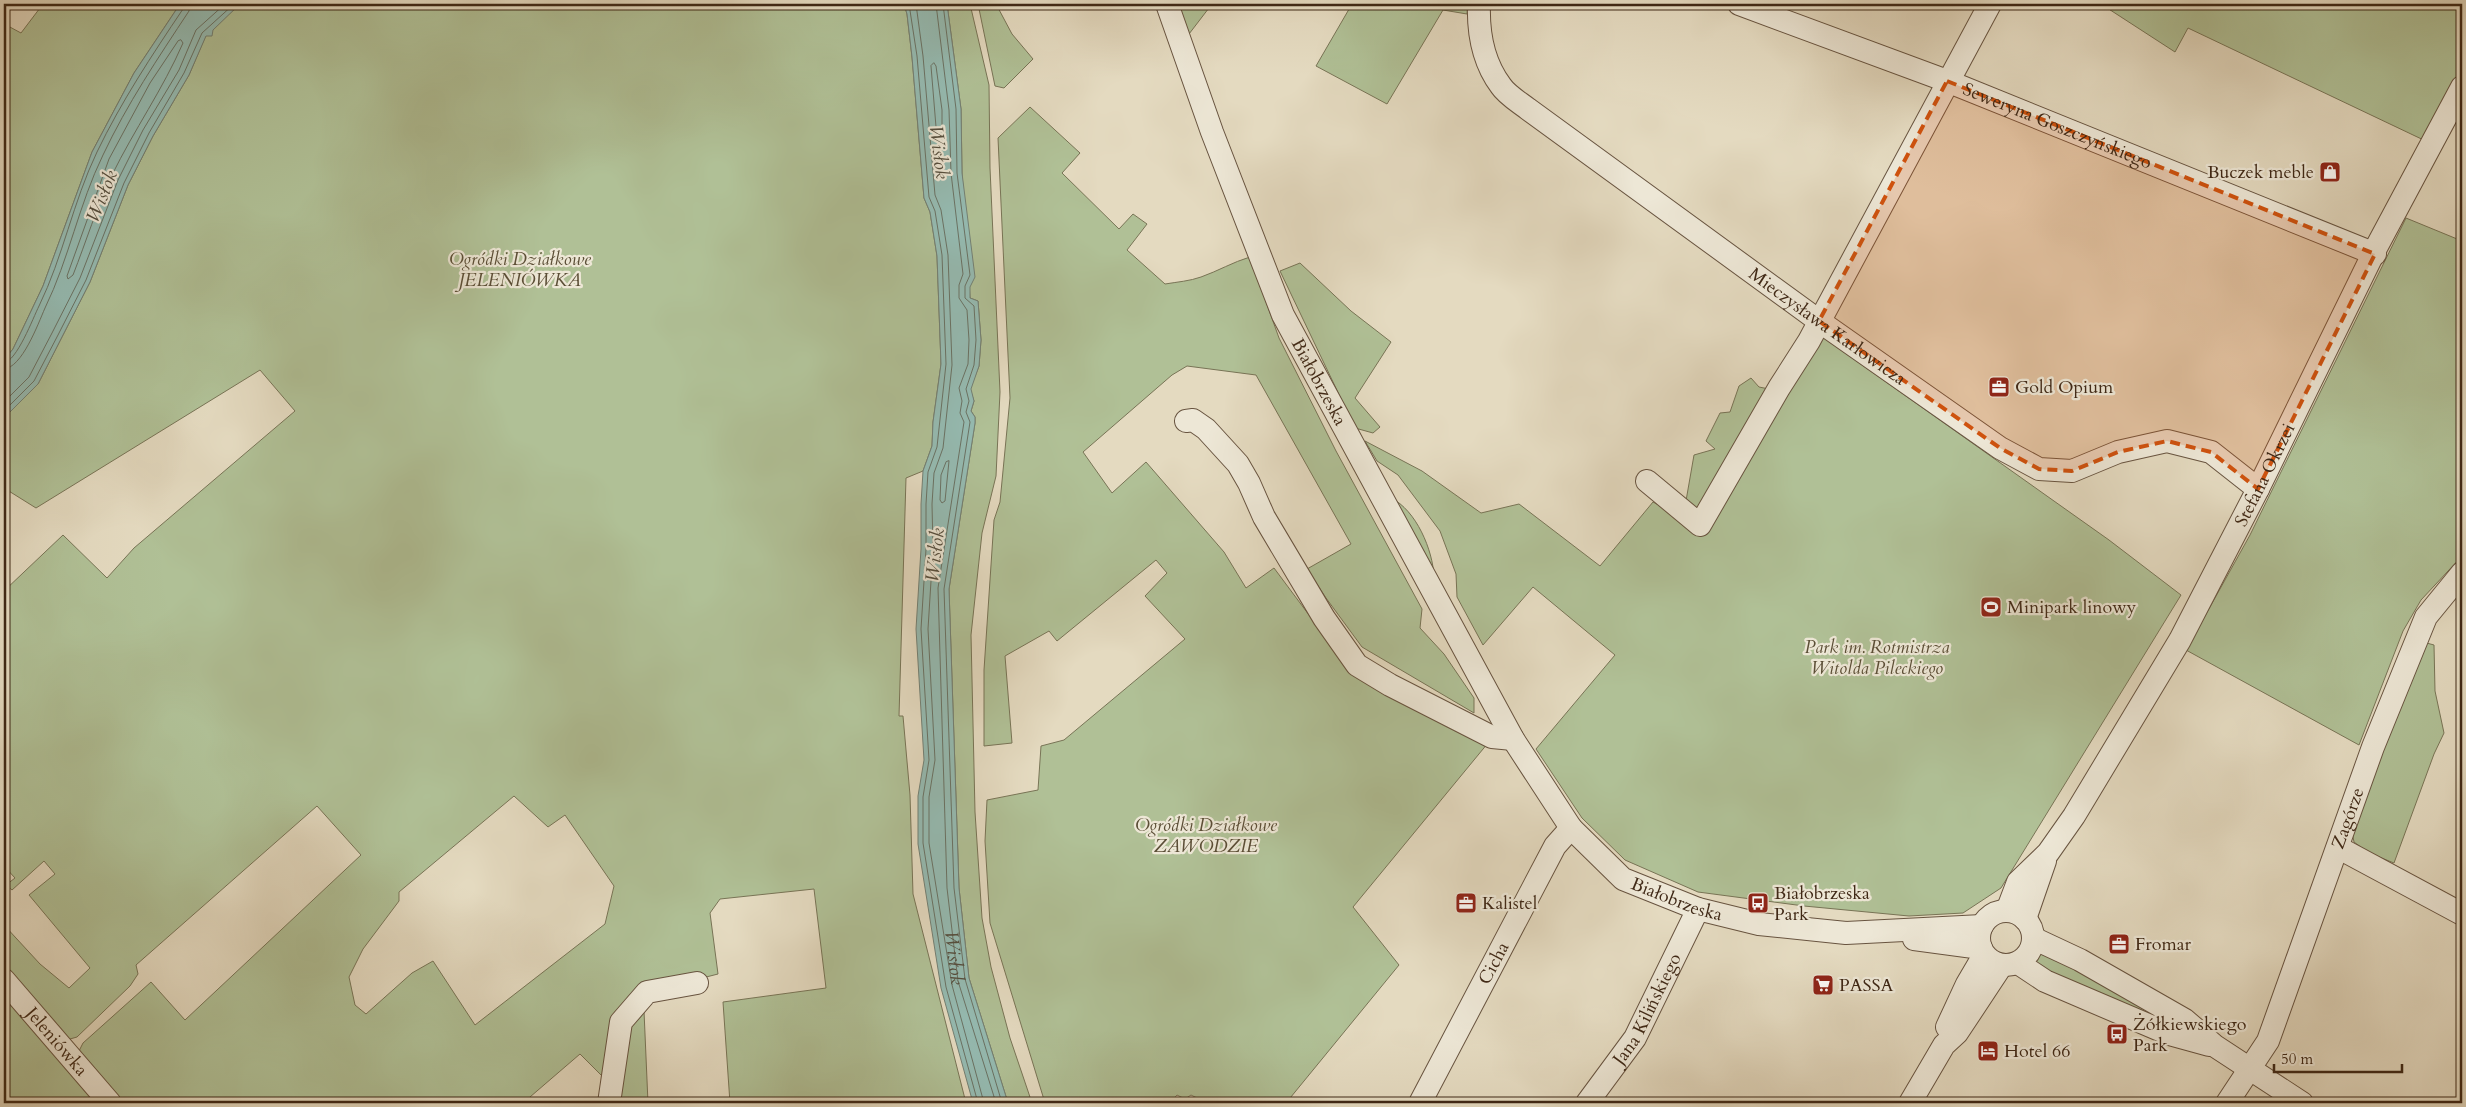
<svg xmlns="http://www.w3.org/2000/svg" width="2466" height="1107" font-family="Cardo,serif">
<style>
.green{fill:#b0c096;stroke:#787456;fill-rule:evenodd}
.water{fill:#95bbb2;stroke:#738074}
.lines{fill:none;stroke-linecap:round;stroke-linejoin:round}
.shore{stroke:#6a7264;stroke-width:1}
.minor-casing{stroke:#685440;stroke-width:24}
.minor{stroke:#ede7d6;stroke-width:22}
.marked{fill:#cf520e;fill-opacity:0.2;stroke:#cf520e;stroke-width:4;stroke-dasharray:10 6;stroke-linejoin:round}
.labels{text-anchor:middle;stroke-width:4.5;stroke-linejoin:round;paint-order:stroke}
.street-label{font-size:18px;fill:#3f2816;stroke:#ede7d6}
.poi-label{font-size:18px;fill:#3f2816;stroke:#ede7d6;text-anchor:start}
.park-label{font-size:18px;font-style:italic;fill:#5b4e36;stroke:#ede7d6}
.water-label{font-size:19px;font-style:italic;fill:#544d3d;stroke:#ede7d6}
</style>
<rect width="100%" height="100%" fill="#e4dac0"/>
<filter id="stains"><feTurbulence type="fractalNoise" baseFrequency=".004" numOctaves="4"/><feColorMatrix values="0 0 0 0 .2 0 0 0 0 .09 0 0 0 0 .02 0 0 0 .5 -.17"/></filter>
<radialGradient id="worn" r=".72"><stop offset=".6" stop-color="#630" stop-opacity="0"/><stop offset="1" stop-color="#630" stop-opacity=".3"/></radialGradient>
<!-- green -->
<g class="green">
<path d="M 43,4 L 180,4 L 134,73 L 92,152 L 43,286 L 13,349 L 4,360 L 4,32 L 8,26 L 21,33 Z"/>
<path d="M 240,4 L 904,4 L 907,14 L 912,57 L 924,198 L 930,212 L 937,256 L 941,364 L 933,422 L 932,446 L 923,471 L 906,478 L 899,716 L 903,716 L 910,795 L 913,894 L 966,1103 L 730,1103 L 723,1002 L 826,988 L 814,889 L 720,899 L 710,913 L 718,974 L 647,992 L 605,1079 L 580,1054 L 523,1103 L 119,1103 L 79,1051 L 83,1043 L 151,982 L 185,1020 L 361,855 L 317,806 L 136,965 L 138,974 L 130,986 L 77,1037 L 63,1041 L 4,970 L 4,925 L 40,964 L 69,988 L 90,968 L 29,895 L 55,874 L 44,861 L 12,890 L 6,885 L 15,878 L 4,866 L 4,591 L 63,535 L 107,578 L 134,548 L 295,411 L 260,370 L 36,508 L 4,488 L 4,418 L 38,384 L 90,282 L 128,185 L 153,136 L 189,75 L 206,35 ZM 514,796 L 548,827 L 565,815 L 614,886 L 605,924 L 475,1025 L 433,961 L 412,973 L 366,1014 L 355,1005 L 349,977 L 363,949 L 399,901 L 399,892 Z"/>
<path d="M 947,4 L 970,4 L 989,85 L 990,168 L 1000,392 L 996,476 L 982,533 L 971,635 L 975,812 L 982,918 L 991,967 L 1010,1038 L 1032,1103 L 1008,1103 L 969,978 L 959,888 L 949,589 L 975,423 L 975,417 L 971,411 L 974,401 L 970,389 L 979,366 L 981,340 L 978,301 L 970,298 L 962,173 L 961,109 Z"/>
<path d="M 978,4 L 996,4 L 1012,34 L 1033,59 L 1004,88 L 995,86 Z"/>
<path d="M 1177,4 L 1212,4 L 1189,34 Z"/>
<path d="M 1352,4 L 1468,4 L 1467,14 L 1443,10 L 1387,104 L 1316,66 Z"/>
<path d="M 2101,4 L 2462,4 L 2462,88 L 2432,144 L 2188,28 L 2175,52 Z"/>
<path d="M 1030,107 L 1080,153 L 1062,173 L 1119,229 L 1133,214 L 1147,224 L 1127,250 L 1165,284 C 1177,282 1190,281 1201,277 C 1218,271 1233,262 1250,257 L 1279,338 L 1336,451 L 1422,609 L 1420,628 L 1444,654 L 1474,698 L 1474,713 L 1362,647 L 1326,598 L 1307,569 L 1351,544 L 1256,375 L 1187,366 L 1172,375 L 1083,452 L 1112,493 L 1146,462 L 1224,552 L 1246,588 L 1274,568 L 1341,658 L 1488,743 L 1353,907 L 1399,965 L 1286,1103 L 1207,1103 L 1191,1095 L 1185,1099 L 1177,1095 L 1170,1103 L 1117,1103 L 1116,1098 L 1101,1103 L 1045,1103 L 990,923 L 985,841 L 987,800 L 1038,790 L 1041,746 L 1064,740 L 1185,639 L 1145,596 L 1167,573 L 1156,560 L 1057,641 L 1049,631 L 1005,656 L 1012,743 L 984,746 L 984,670 L 994,520 L 1000,502 L 1010,398 L 998,138 Z"/>
<path d="M 2406,218 L 2462,241 L 2462,556 L 2421,600 L 2403,631 L 2359,745 L 2186,650 L 2250,535 Z"/>
<path d="M 1300,263 L 1351,311 L 1391,342 L 1355,398 L 1380,427 L 1373,433 L 1355,428 L 1280,271 Z"/>
<path d="M 1817,333 L 2109,540 L 2181,595 L 2001,888 L 1963,913 L 1909,916 L 1804,906 L 1698,892 L 1625,860 L 1582,818 L 1536,749 L 1615,655 L 1533,587 L 1483,645 L 1457,597 L 1456,574 L 1440,531 L 1398,475 L 1377,461 L 1365,441 L 1422,471 L 1481,513 L 1519,504 L 1600,566 L 1653,502 L 1683,518 L 1694,455 L 1715,449 L 1706,441 L 1720,413 L 1730,412 L 1739,386 L 1751,378 L 1759,387 L 1779,391 Z"/>
<path d="M 1391,498 C 1416,510 1433,550 1434,577 Z"/>
<path d="M 2423,642 L 2434,645 L 2435,691 L 2444,733 L 2434,754 L 2394,863 L 2369,853 L 2354,842 L 2352,832 Z"/>
<path d="M 2040,954 L 2070,962 L 2181,1027 L 2032,966 Z"/>
<path d="M 13,1002 L 99,1103 L 4,1103 L 4,1008 Z"/>
<path d="M 644,1011 L 648,1103 L 615,1103 L 629,1028 Z"/>
</g>
<!-- water -->
<g class="water">
<path d="M 180,4 L 240,4 L 213,30 L 212,36 L 206,36 L 189,75 L 153,136 L 128,185 L 90,282 L 38,384 L 4,418 L 4,360 L 13,349 L 43,286 L 92,152 L 134,73 Z"/>
<path d="M 904,4 L 947,4 L 961,109 L 962,173 L 975,277 L 970,287 L 970,298 L 978,301 L 981,340 L 979,366 L 971,389 L 974,401 L 971,411 L 975,417 L 975,423 L 949,589 L 959,888 L 969,978 L 1008,1103 L 973,1103 L 941,988 L 918,844 L 918,796 L 924,760 L 916,629 L 921,549 L 921,504 L 923,471 L 932,446 L 933,422 L 941,364 L 937,256 L 930,212 L 924,198 L 912,57 L 907,14 Z"/>
</g>
<g class="lines">
<!-- shore -->
<g class="shore">
<path d="M 909,4 L 917,56 L 929,197 L 935,211 L 942,255 L 946,364 L 937,447 L 928,472 L 926,504 L 926,549 L 921,629 L 929,760 L 923,797 L 923,843 L 946,987 L 978,1103"/>
<path d="M 916,4 L 923,56 L 935,195 L 941,210 L 948,255 L 952,365 L 943,448 L 934,473 L 932,504 L 933,549 L 928,629 L 935,760 L 929,797 L 929,843 L 952,985 L 984,1103"/>
<path id="s1" d="M 936,4 L 949,110 L 951,173 L 963,274 L 959,285 L 959,298 L 967,310 L 969,340 L 968,364 L 959,388 L 962,401 L 960,413 L 964,422 L 938,588 L 947,888 L 958,981 L 996,1103"/>
<path d="M 943,4 L 956,109 L 957,173 L 970,275 L 965,286 L 965,298 L 974,306 L 976,340 L 974,365 L 966,389 L 969,401 L 966,412 L 970,422 L 944,589 L 954,888 L 965,979 L 1002,1103"/>
<path d="M 181,40 L 183,43 C 163,89 134,130 112,175 C 97,206 86,242 73,275 L 68,279 L 67,276 L 109,159 L 150,83 L 178,41 Z"/>
<path d="M 934,63 L 936,66 L 942,110 L 942,139 L 940,141 L 937,139 L 931,66 Z"/>
<path d="M 4,363 C 17,361 33,318 39,306 C 63,257 73,202 97,152 C 121,102 152,55 183,9 L 184,4"/>
<path d="M 4,369 C 22,368 38,324 45,308 C 69,259 79,204 103,155 C 127,104 158,58 189,11 L 190,4"/>
<path d="M 4,402 L 29,377 L 52,333 L 80,278 L 118,180 L 143,130 L 179,70 L 196,30 L 225,4"/>
<path d="M 4,411 L 34,381 L 58,335 L 86,280 L 124,183 L 149,133 L 184,73 L 202,33 L 234,4"/>
<path d="M 949,461 L 945,501 L 942,503 L 940,500 L 941,475 L 946,462 Z"/>
</g>
<!-- minor casing -->
<g class="minor-casing">
<g id="minor">
<path id="s2" d="M 1167,4 L 1212,132 L 1283,315 L 1513,739 L 1571,828 L 1623,879 L 1698,909 L 1759,924 L 1846,933 L 1982,926"/>
<path id="s3" d="M 1479,4 C 1478,32 1483,62 1501,86 C 1507,95 1519,102 1528,109 L 1819,321 L 2000,448 L 2039,469 L 2072,471 L 2118,452 L 2167,441 L 2211,452 L 2258,489"/>
<path id="s4" d="M 1739,4 L 1947,81 L 2375,254"/>
<path d="M 1186,421 L 1193,420 L 1206,429 L 1238,464 L 1249,483 L 1264,517 L 1324,618 L 1357,665 L 1390,685 L 1492,737 L 1513,739"/>
<path d="M 1647,481 L 1700,525 L 1779,388 L 1809,341 L 1990,4"/>
<path d="M 2339,848 L 2462,914"/>
<path id="s5" d="M 2007,911 L 2018,882 L 2048,853 L 2074,816 L 2180,640 L 2258,489 L 2377,246 L 2462,87"/>
<circle cx="2006" cy="938" r="27"/>
<path d="M 2025,919 L 2045,861"/>
<path d="M 2033,938 L 2080,960 L 2185,1020 L 2215,1046 L 2302,1103"/>
<path d="M 1914,939 L 1981,948"/>
<path d="M 2018,963 L 2045,981 L 2169,1034 L 2209,1045"/>
<path id="s6" d="M 4,980 L 110,1103"/>
<path d="M 1947,1027 L 1967,984 L 1984,955"/>
<path d="M 609,1103 L 621,1022 L 647,992 L 697,983"/>
<path id="s7" d="M 1420,1103 L 1555,846 L 1571,828"/>
<path id="s8" d="M 1587,1103 L 1635,1038 L 1698,909"/>
<path d="M 1910,1103 L 1944,1045 L 1957,1033 L 2002,965"/>
<path id="s9" d="M 2227,1103 L 2268,1041 L 2373,747 L 2426,617 L 2462,573"/>
</g>
</g>
<!-- minor -->
<use href="#minor" class="minor"/>
</g>
<!-- marked area -->
<path class="marked" d="M 1947,81 L 2375,254 L 2258,489 L 2211,452 L 2167,441 L 2118,452 L 2072,471 L 2039,469 L 2000,448 L 1819,321 Z"/>
<!-- icons -->
<defs>
<g id="shop-square" transform="scale(1.125)"><rect x="-9" y="-9" width="18" height="18" rx="4" fill="#8f2418" stroke="#ede7d6"/><path d="M-5-2.5h2.3a2.7 3.5 0 0 1 5.4 0H5L5.5 6h-11ZM-1.5-2.5h3a1.5 2.3 0 0 0-3 0Z" fill="#fff"/></g>
<g id="office-square" transform="scale(1.125)"><rect x="-9" y="-9" width="18" height="18" rx="4" fill="#8f2418" stroke="#ede7d6"/><path d="M-6-3h4V-5.5h4V-3h4V5H-6ZM-1-4.5V-3h2v-1.5ZM-6 0V1H6V0Z" fill="#fff"/></g>
<g id="stadium-square" transform="scale(1.125)"><rect x="-9" y="-9" width="18" height="18" rx="4" fill="#8f2418" stroke="#ede7d6"/><path d="M0-5a6.5 5 0 1 0 0 10a6.5 5 0 1 0 0-10ZM-3.5-1.8h7v3.6h-7Z" fill="#fff"/></g>
<g id="bus-square" transform="scale(1.125)"><rect x="-9" y="-9" width="18" height="18" rx="4" fill="#8f2418" stroke="#ede7d6"/><path d="M-5-6H5V4H4V6H2V4H-2V6H-4V4H-5ZM-3.5-4V0h7V-4ZM-3.5 1.2v1.5H-2V1.2ZM2 1.2v1.5H3.5V1.2Z" fill="#fff"/></g>
<g id="supermarket-square" transform="scale(1.125)"><rect x="-9" y="-9" width="18" height="18" rx="4" fill="#8f2418" stroke="#ede7d6"/><path d="M-6-5.5h2.5l.6 2H6L4.5 2H-2.5L-4.4-4H-6ZM-1.5 3.2a1.3 1.3 0 1 0 .1 0ZM3 3.2a1.3 1.3 0 1 0 .1 0Z" fill="#fff"/></g>
<g id="hotel-square" transform="scale(1.125)"><rect x="-9" y="-9" width="18" height="18" rx="4" fill="#8f2418" stroke="#ede7d6"/><path d="M-6-4.5h1.5V1H6V5H4.5V3h-9V5H-6ZM-4 0a1.8 1.8 0 1 1 3.6 0ZM.5 0V-2.5h3Q6-2.5 6 0Z" fill="#fff"/></g>
</defs>
<g fill-rule="evenodd">
<use href="#shop-square" x="2330" y="172"/>
<use href="#office-square" x="1999" y="387"/>
<use href="#stadium-square" x="1991" y="607"/>
<use href="#office-square" x="1466" y="903"/>
<use href="#bus-square" x="1758" y="903"/>
<use href="#office-square" x="2119" y="944"/>
<use href="#supermarket-square" x="1823" y="985"/>
<use href="#bus-square" x="2117" y="1034"/>
<use href="#hotel-square" x="1988" y="1051"/>
</g>
<g class="labels">
<!-- street labels -->
<g class="street-label">
<text dy="6" stroke="none"><textPath href="#s4" startOffset="341">Seweryna Goszczyńskiego</textPath></text>
<text dy="6" stroke="none"><textPath href="#s3" startOffset="492">Mieczysława Karłowicza</textPath></text>
<text dy="6" stroke="none"><textPath href="#s2" startOffset="408">Białobrzeska</textPath></text>
<text dy="6" stroke="none"><textPath href="#s5" startOffset="509">Stefana Okrzei</textPath></text>
<text dy="6" stroke="none"><textPath href="#s9" startOffset="311">Zagórze</textPath></text>
<text dy="6" stroke="none"><textPath href="#s2" startOffset="1051">Białobrzeska</textPath></text>
<text dy="6" stroke="none"><textPath href="#s7" startOffset="158">Cicha</textPath></text>
<text dy="6" stroke="none"><textPath href="#s8" startOffset="112">Jana Kilińskiego</textPath></text>
<text dy="6" stroke="none"><textPath href="#s6" startOffset="81">Jeleniówka</textPath></text>
</g>
<!-- poi labels -->
<g class="poi-label">
<text x="2314" y="178" text-anchor="end">Buczek meble</text>
<text x="2015" y="393">Gold Opium</text>
<text x="2007" y="613">Minipark linowy</text>
<text x="1774" y="899">Białobrzeska<tspan x="1774" dy="21">Park</tspan></text>
<text x="1482" y="909">Kalistel</text>
<text x="2135" y="950">Fromar</text>
<text x="1839" y="991">PASSA</text>
<text x="2133" y="1030">Żółkiewskiego<tspan x="2133" dy="21">Park</tspan></text>
<text x="2004" y="1057">Hotel 66</text>
</g>
<!-- park labels -->
<g class="park-label">
<text x="520" y="265">Ogródki Działkowe<tspan x="520" dy="21">JELENIÓWKA</tspan></text>
<text x="1877" y="653">Park im. Rotmistrza<tspan x="1877" dy="21">Witolda Pileckiego</tspan></text>
<text x="1206" y="831">Ogródki Działkowe<tspan x="1206" dy="21">ZAWODZIE</tspan></text>
</g>
<!-- water labels -->
<g class="water-label">
<text transform="translate(940 152) rotate(83)" y="7">Wisłok</text>
<text transform="translate(101 196) rotate(-68)" y="7">Wisłok</text>
<text transform="translate(934 555) rotate(-83)" y="7">Wisłok</text>
<text dy="7" stroke="none"><textPath href="#s1" startOffset="964">Wisłok</textPath></text>
</g>
</g>
<!-- margin -->
<rect width="2466" height="1107" fill="none" stroke="#e4dac0" stroke-width="20"/>
<rect x="5" y="5" width="2456" height="1097" fill="none" stroke="#3f2816" stroke-width="2.5"/>
<rect x="10" y="10" width="2446" height="1087" fill="none" stroke="#3f2816"/>
<!-- scale -->
<path d="M2274 1064v8h128v-8" fill="none" stroke="#3f2816" stroke-width="2.5"/>
<text x="2281" y="1064" font-size="15" fill="#3f2816" stroke="#ede7d6" stroke-width="4" paint-order="stroke">50 m</text>
<rect width="100%" height="100%" filter="url(#stains)"/>
<rect width="100%" height="100%" fill="url(#worn)"/>
</svg>
